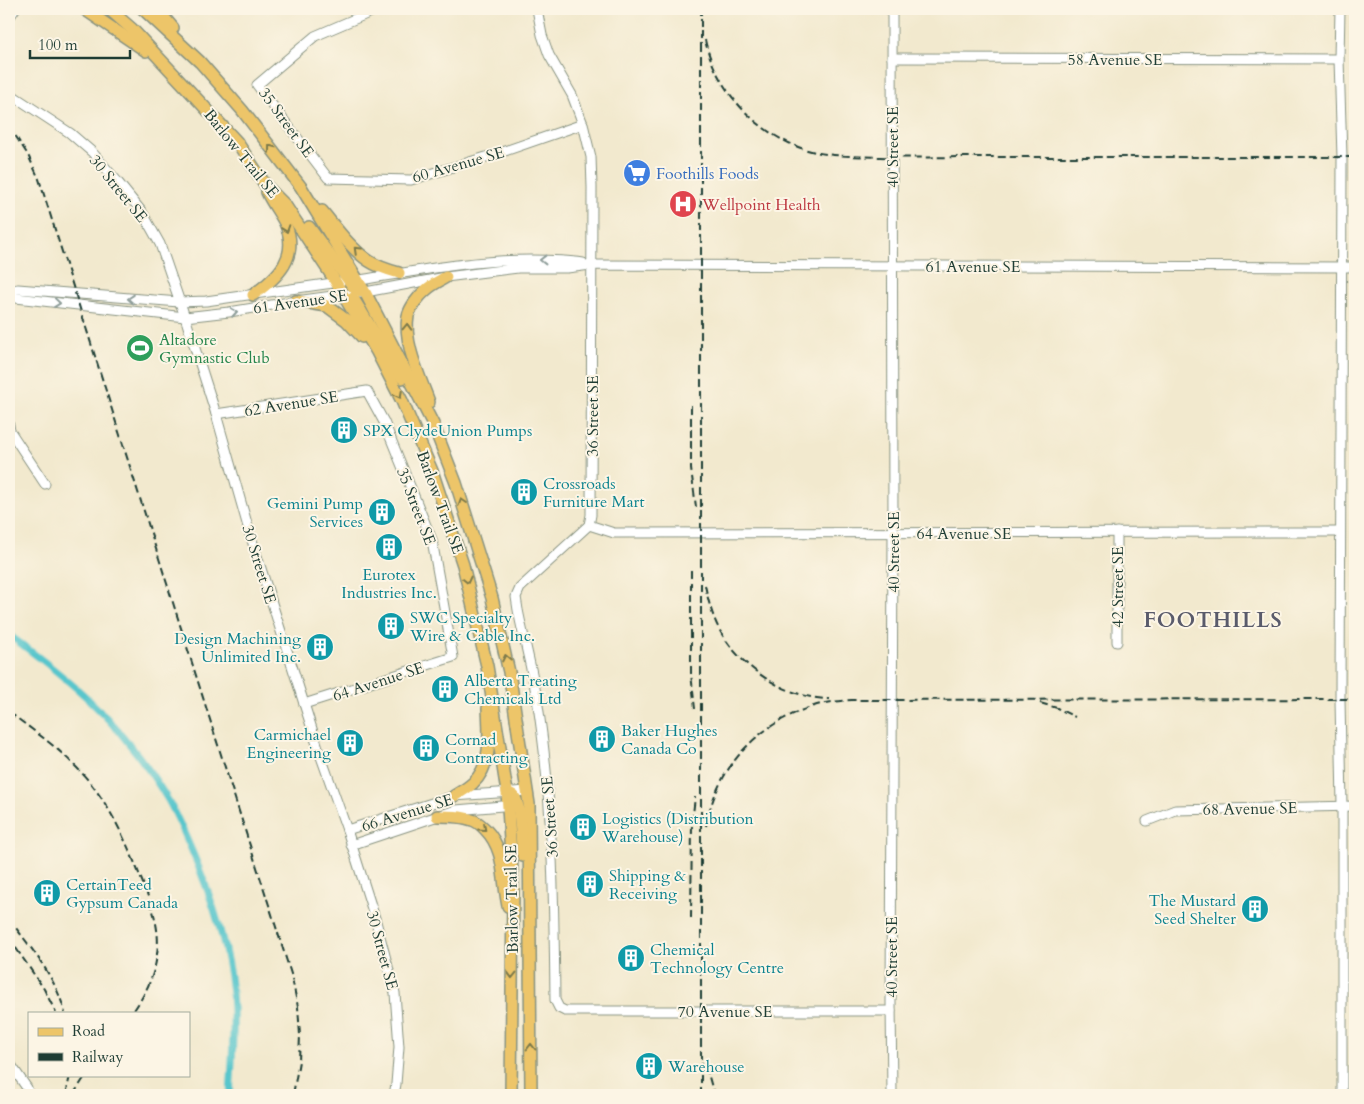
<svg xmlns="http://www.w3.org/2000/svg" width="1364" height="1104" font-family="Cardo,serif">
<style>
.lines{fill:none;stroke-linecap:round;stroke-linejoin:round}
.canal{stroke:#58c6cc;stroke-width:7}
.minor-casing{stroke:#889381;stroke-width:11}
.major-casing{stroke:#889381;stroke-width:14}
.minor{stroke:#fff;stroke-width:9}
.major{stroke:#edc569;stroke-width:11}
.rail{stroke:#1f3d34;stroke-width:2;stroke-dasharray:8 4;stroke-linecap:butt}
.oneway{stroke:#7c7a4c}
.oneway2{stroke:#8f9e9a}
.labels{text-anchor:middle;stroke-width:4;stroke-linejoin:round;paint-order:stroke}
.street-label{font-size:16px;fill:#1f3d34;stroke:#fcf5e5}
.shop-label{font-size:16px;fill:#366cbe;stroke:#fcf5e5;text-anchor:start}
.health-label{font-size:16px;fill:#be3a42;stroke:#fcf5e5;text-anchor:start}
.leisure-label{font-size:16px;fill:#27864d;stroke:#fcf5e5;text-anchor:start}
.culture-label{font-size:16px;fill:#0d838f;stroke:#fcf5e5;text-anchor:start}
.district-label{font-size:21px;font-weight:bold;letter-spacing:1px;fill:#5a5b6b;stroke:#fcf5e5}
</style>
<rect width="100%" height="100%" fill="#fcf5e5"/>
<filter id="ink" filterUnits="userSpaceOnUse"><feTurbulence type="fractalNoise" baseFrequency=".02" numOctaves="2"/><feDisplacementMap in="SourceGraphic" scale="10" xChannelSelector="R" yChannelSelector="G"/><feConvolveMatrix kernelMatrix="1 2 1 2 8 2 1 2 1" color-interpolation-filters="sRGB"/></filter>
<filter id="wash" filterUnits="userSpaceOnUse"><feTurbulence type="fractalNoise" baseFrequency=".0096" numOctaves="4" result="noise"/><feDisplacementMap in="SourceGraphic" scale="20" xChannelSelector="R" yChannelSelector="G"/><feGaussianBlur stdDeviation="1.12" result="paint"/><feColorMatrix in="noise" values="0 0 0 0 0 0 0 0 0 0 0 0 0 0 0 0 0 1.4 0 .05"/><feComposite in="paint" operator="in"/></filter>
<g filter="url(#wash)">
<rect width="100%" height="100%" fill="#f2e9ce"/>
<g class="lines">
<!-- canal -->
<path class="canal" d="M 9,635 C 35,654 61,674 85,696 C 117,726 146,763 168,800 C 181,823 191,848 201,873 C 218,916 231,961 233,1008 C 234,1037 232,1066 230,1095"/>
</g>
</g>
<g filter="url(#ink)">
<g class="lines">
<!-- minor casing -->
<g class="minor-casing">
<g id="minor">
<path d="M 378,9 L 315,36 L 257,85 L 328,178 L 411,180 L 499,153 L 583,124"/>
<path d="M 537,9 L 542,35 L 549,55 L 572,95 L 583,124 L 591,157 L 592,187 L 591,515 L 589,525 L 520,588 L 516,597 L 518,610 C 524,640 532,669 537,699 C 553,799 554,900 555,1000 L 559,1008 L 565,1011 L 891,1011"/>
<path d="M 892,9 L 893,533 L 891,1002 L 892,1095"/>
<path d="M 1340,9 L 1339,59 L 1342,157 L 1340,699 L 1342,806 L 1342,1095"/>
<path d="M 9,18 L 15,9"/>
<path d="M 892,58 L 1339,59"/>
<path d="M 9,93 L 70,133 L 92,152 L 117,181 L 142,212 L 160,244 L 185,317 L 216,414 L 250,534 L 320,754 L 347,830 L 375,918 L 395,993 L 399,1047 L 396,1084 L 394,1095"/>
<path d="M 353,281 C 412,272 470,260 530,260 C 548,260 565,260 583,263"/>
<path d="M 9,291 L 18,289 L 179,302 L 206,301 L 340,282"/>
<path d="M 360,293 L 446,277 L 518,268 L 567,268 L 591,265 L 1355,267"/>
<path d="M 9,296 L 16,298 L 185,317 L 229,312 L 296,301 L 347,294"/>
<path d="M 216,414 L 367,391 L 384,422 L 432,540 L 453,657 L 304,704"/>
<path d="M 9,425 L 10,431 L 45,484"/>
<path d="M 589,525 L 614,533 L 1340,532"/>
<path d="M 1117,642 L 1117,532"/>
<path d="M 1147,821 L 1175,810 L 1355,806"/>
<path d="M 347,830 L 454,796 L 527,791"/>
<path d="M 351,845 L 456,810 L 514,805"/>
<path d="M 9,1062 L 27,1088 L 29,1095"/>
</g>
</g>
<!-- major casing -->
<g class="major-casing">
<g id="major">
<path d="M 84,9 L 146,51"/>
<path d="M 109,9 L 132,29 L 237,142 L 266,186 L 285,205 L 332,276 L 377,352 L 402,401 L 432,471 L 463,565 L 487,666 L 507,792 L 513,887 L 511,1095"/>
<path d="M 143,9 L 200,62 L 242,110 L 301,187 L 365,292 L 433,424 L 456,483 L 492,598 L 509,672 L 527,791 L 529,804 L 531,1095"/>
<path d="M 157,9 L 173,28"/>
<path d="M 322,211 C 336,228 351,249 369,261 C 378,267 388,270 399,273"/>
<path d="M 309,227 L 349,281 L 355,289 L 361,291"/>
<path d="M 253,295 C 278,277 300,257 285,223 C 280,213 272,203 267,192"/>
<path d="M 353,298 L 402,378"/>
<path d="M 296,301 L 327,306 L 346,320 L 362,337"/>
<path d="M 429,402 C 420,377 403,343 408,316 C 410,307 419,296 426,290 C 431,285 439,281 446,277"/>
<path d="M 507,792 C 509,793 512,794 514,796 C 521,804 521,843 523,856"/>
<path d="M 454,796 C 461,792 468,788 473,783 C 493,764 489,733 488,708"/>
<path d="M 437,816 C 449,816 462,816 472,820 C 477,821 482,826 485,829 C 506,850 502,879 508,906"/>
</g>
</g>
<!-- minor -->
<use href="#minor" class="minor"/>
<!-- major -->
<use href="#major" class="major"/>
<!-- rail -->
<g class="rail">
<path d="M 705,40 C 715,85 749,125 791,144 C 819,157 849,156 880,157 C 914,158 947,157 981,157 C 1106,157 1231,157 1355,157"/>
<path d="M 9,126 L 28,155 L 39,179 L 230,783 L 291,974 L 298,1007 L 300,1035 L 299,1061 L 293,1095"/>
<path d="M 691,405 L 691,469 L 696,507"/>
<path d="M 691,570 L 691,674 L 695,709"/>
<path d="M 705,585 C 708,600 712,615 719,629 C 740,668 786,698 829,699"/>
<path d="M 1040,703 L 1057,708 L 1075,717"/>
<path d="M 9,712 C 31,729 55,745 74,765 C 106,796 124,836 140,876 C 150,901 161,926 157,954 C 155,975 145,995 132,1013"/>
<path d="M 706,826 C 717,767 757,724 814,706 C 826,702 839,701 852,700 L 1355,699"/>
<path d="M 691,918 L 692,823 L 695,797"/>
<path d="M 9,919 C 31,948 56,977 65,1013"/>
<path d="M 9,938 L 44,989 L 56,1013"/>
<path d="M 706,1066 L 714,1095"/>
<path d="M 66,1095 L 70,1075"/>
<path d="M 73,1095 L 86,1075"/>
<path d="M 701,1095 L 701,9"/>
</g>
</g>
<!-- one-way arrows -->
<defs><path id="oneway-chevron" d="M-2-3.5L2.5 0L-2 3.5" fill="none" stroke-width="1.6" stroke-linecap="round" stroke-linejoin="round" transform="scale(1.25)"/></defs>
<g class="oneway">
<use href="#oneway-chevron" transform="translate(271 148) rotate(-127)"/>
<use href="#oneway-chevron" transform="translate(286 229) rotate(71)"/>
<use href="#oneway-chevron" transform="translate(357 250) rotate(-136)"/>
<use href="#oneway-chevron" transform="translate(407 327) rotate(-88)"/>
<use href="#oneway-chevron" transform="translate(399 395) rotate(63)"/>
<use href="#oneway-chevron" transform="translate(462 502) rotate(-108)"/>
<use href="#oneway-chevron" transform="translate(467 580) rotate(77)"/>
<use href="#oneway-chevron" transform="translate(506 658) rotate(-102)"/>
<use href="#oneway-chevron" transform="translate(483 828) rotate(42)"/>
<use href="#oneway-chevron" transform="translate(512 975) rotate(91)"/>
<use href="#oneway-chevron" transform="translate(531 1047) rotate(-90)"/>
</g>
<g class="oneway2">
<use href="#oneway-chevron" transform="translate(543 260) rotate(180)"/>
<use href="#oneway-chevron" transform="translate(131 299) rotate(-176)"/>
<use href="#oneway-chevron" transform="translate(57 303) rotate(6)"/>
<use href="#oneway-chevron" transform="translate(234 312) rotate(-9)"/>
</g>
</g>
<!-- icons -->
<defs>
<g id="supermarket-disc" transform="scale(1.4375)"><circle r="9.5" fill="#3f7fe0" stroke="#fcf5e5"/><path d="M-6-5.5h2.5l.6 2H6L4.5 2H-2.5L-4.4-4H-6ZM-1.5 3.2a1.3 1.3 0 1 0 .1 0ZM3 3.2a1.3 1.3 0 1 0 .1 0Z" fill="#fff"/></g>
<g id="hospital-disc" transform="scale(1.4375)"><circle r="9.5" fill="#e0444e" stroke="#fcf5e5"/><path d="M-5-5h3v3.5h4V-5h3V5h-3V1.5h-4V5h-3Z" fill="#fff"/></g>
<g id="stadium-disc" transform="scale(1.4375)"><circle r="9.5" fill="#2e9e5b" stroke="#fcf5e5"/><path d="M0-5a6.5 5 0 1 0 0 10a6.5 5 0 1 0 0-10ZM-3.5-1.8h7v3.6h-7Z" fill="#fff"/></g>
<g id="building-disc" transform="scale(1.4375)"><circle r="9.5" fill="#0f9aa8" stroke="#fcf5e5"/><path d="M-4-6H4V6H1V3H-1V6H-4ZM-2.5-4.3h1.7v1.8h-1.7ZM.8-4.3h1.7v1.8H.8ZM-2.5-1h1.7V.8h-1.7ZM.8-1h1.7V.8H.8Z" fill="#fff"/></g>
</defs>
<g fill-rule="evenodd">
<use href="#supermarket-disc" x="637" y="173"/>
<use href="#hospital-disc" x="683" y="204"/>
<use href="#stadium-disc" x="140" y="348"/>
<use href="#building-disc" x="344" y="430"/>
<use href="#building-disc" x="524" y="492"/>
<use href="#building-disc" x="382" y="512"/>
<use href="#building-disc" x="389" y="547"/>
<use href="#building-disc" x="391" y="626"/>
<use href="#building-disc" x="320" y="647"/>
<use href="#building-disc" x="445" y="689"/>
<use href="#building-disc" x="602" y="739"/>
<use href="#building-disc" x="350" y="743"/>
<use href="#building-disc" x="426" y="748"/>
<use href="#building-disc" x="583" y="827"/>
<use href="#building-disc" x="590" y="884"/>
<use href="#building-disc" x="47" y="893"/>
<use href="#building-disc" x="1255" y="909"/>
<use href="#building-disc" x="631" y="958"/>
<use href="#building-disc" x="649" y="1066"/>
</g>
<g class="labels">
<!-- street labels -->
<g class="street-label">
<text x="1115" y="65">58 Avenue SE</text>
<text transform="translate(287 122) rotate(54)" y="6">35 Street SE</text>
<text transform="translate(892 147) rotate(-90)" y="6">40 Street SE</text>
<text transform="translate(242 153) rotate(51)" y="6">Barlow Trail SE</text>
<text transform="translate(458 164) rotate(-16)" y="6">60 Avenue SE</text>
<text transform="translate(119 188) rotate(51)" y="6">30 Street SE</text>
<text x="973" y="272">61 Avenue SE</text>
<text transform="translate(300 301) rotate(-8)" y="6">61 Avenue SE</text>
<text transform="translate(291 403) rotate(-9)" y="6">62 Avenue SE</text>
<text transform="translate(592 416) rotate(-90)" y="6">36 Street SE</text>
<text transform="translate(441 502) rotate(70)" y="6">Barlow Trail SE</text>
<text transform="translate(417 506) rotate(69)" y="6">35 Street SE</text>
<text x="964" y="539">64 Avenue SE</text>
<text transform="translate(893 552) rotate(-90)" y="6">40 Street SE</text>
<text transform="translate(260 564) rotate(73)" y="6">30 Street SE</text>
<text transform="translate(1117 587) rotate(-90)" y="6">42 Street SE</text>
<text transform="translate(378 681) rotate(-18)" y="6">64 Avenue SE</text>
<text transform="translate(1250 808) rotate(-1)" y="6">68 Avenue SE</text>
<text transform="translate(407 812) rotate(-17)" y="6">66 Avenue SE</text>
<text transform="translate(549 817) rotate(-94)" y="6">36 Street SE</text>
<text transform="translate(511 899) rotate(-91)" y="6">Barlow Trail SE</text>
<text transform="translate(383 950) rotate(75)" y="6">30 Street SE</text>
<text transform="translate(891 957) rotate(-90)" y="6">40 Street SE</text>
<text x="725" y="1017">70 Avenue SE</text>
</g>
<!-- shop labels -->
<g class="shop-label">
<text x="656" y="179">Foothills Foods</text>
</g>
<!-- health labels -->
<g class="health-label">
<text x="702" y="210">Wellpoint Health</text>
</g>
<!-- leisure labels -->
<g class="leisure-label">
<text x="159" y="345">Altadore<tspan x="159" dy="18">Gymnastic Club</tspan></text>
</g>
<!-- culture labels -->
<g class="culture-label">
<text x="363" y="436">SPX ClydeUnion Pumps</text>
<text x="543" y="489">Crossroads<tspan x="543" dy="18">Furniture Mart</tspan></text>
<text x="363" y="509" text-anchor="end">Gemini Pump<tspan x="363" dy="18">Services</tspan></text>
<text x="389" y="580" text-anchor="middle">Eurotex<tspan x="389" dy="18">Industries Inc.</tspan></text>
<text x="410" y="623">SWC Specialty<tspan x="410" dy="18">Wire &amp; Cable Inc.</tspan></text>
<text x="301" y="644" text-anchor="end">Design Machining<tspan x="301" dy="18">Unlimited Inc.</tspan></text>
<text x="464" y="686">Alberta Treating<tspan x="464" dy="18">Chemicals Ltd</tspan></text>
<text x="621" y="736">Baker Hughes<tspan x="621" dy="18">Canada Co</tspan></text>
<text x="331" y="740" text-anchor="end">Carmichael<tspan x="331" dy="18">Engineering</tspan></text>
<text x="445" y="745">Cornad<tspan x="445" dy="18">Contracting</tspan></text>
<text x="602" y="824">Logistics (Distribution<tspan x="602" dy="18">Warehouse)</tspan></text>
<text x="609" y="881">Shipping &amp;<tspan x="609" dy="18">Receiving</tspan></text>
<text x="66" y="890">CertainTeed<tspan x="66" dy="18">Gypsum Canada</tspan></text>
<text x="1236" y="906" text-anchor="end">The Mustard<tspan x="1236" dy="18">Seed Shelter</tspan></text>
<text x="650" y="955">Chemical<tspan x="650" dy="18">Technology Centre</tspan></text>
<text x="668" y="1072">Warehouse</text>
</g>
<!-- district labels -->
<g class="district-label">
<text x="1213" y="627">FOOTHILLS</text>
</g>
</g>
<!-- margin -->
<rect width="1364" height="1104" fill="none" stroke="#fcf5e5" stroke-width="30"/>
<!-- legend -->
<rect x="28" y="1012" width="162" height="65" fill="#fcf5e5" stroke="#a4ab9e"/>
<rect x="38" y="1028" width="25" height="8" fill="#edc569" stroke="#a4ab9e"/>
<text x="72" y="1036" font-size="15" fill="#1f3d34">Road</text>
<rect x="38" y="1053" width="25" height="8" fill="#1f3d34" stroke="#a4ab9e"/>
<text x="72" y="1062" font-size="15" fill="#1f3d34">Railway</text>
<!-- scale -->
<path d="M30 50v8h100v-8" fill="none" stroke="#1f3d34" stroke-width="2.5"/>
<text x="38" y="50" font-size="15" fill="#1f3d34" stroke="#fcf5e5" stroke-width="4" paint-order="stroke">100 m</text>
</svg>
